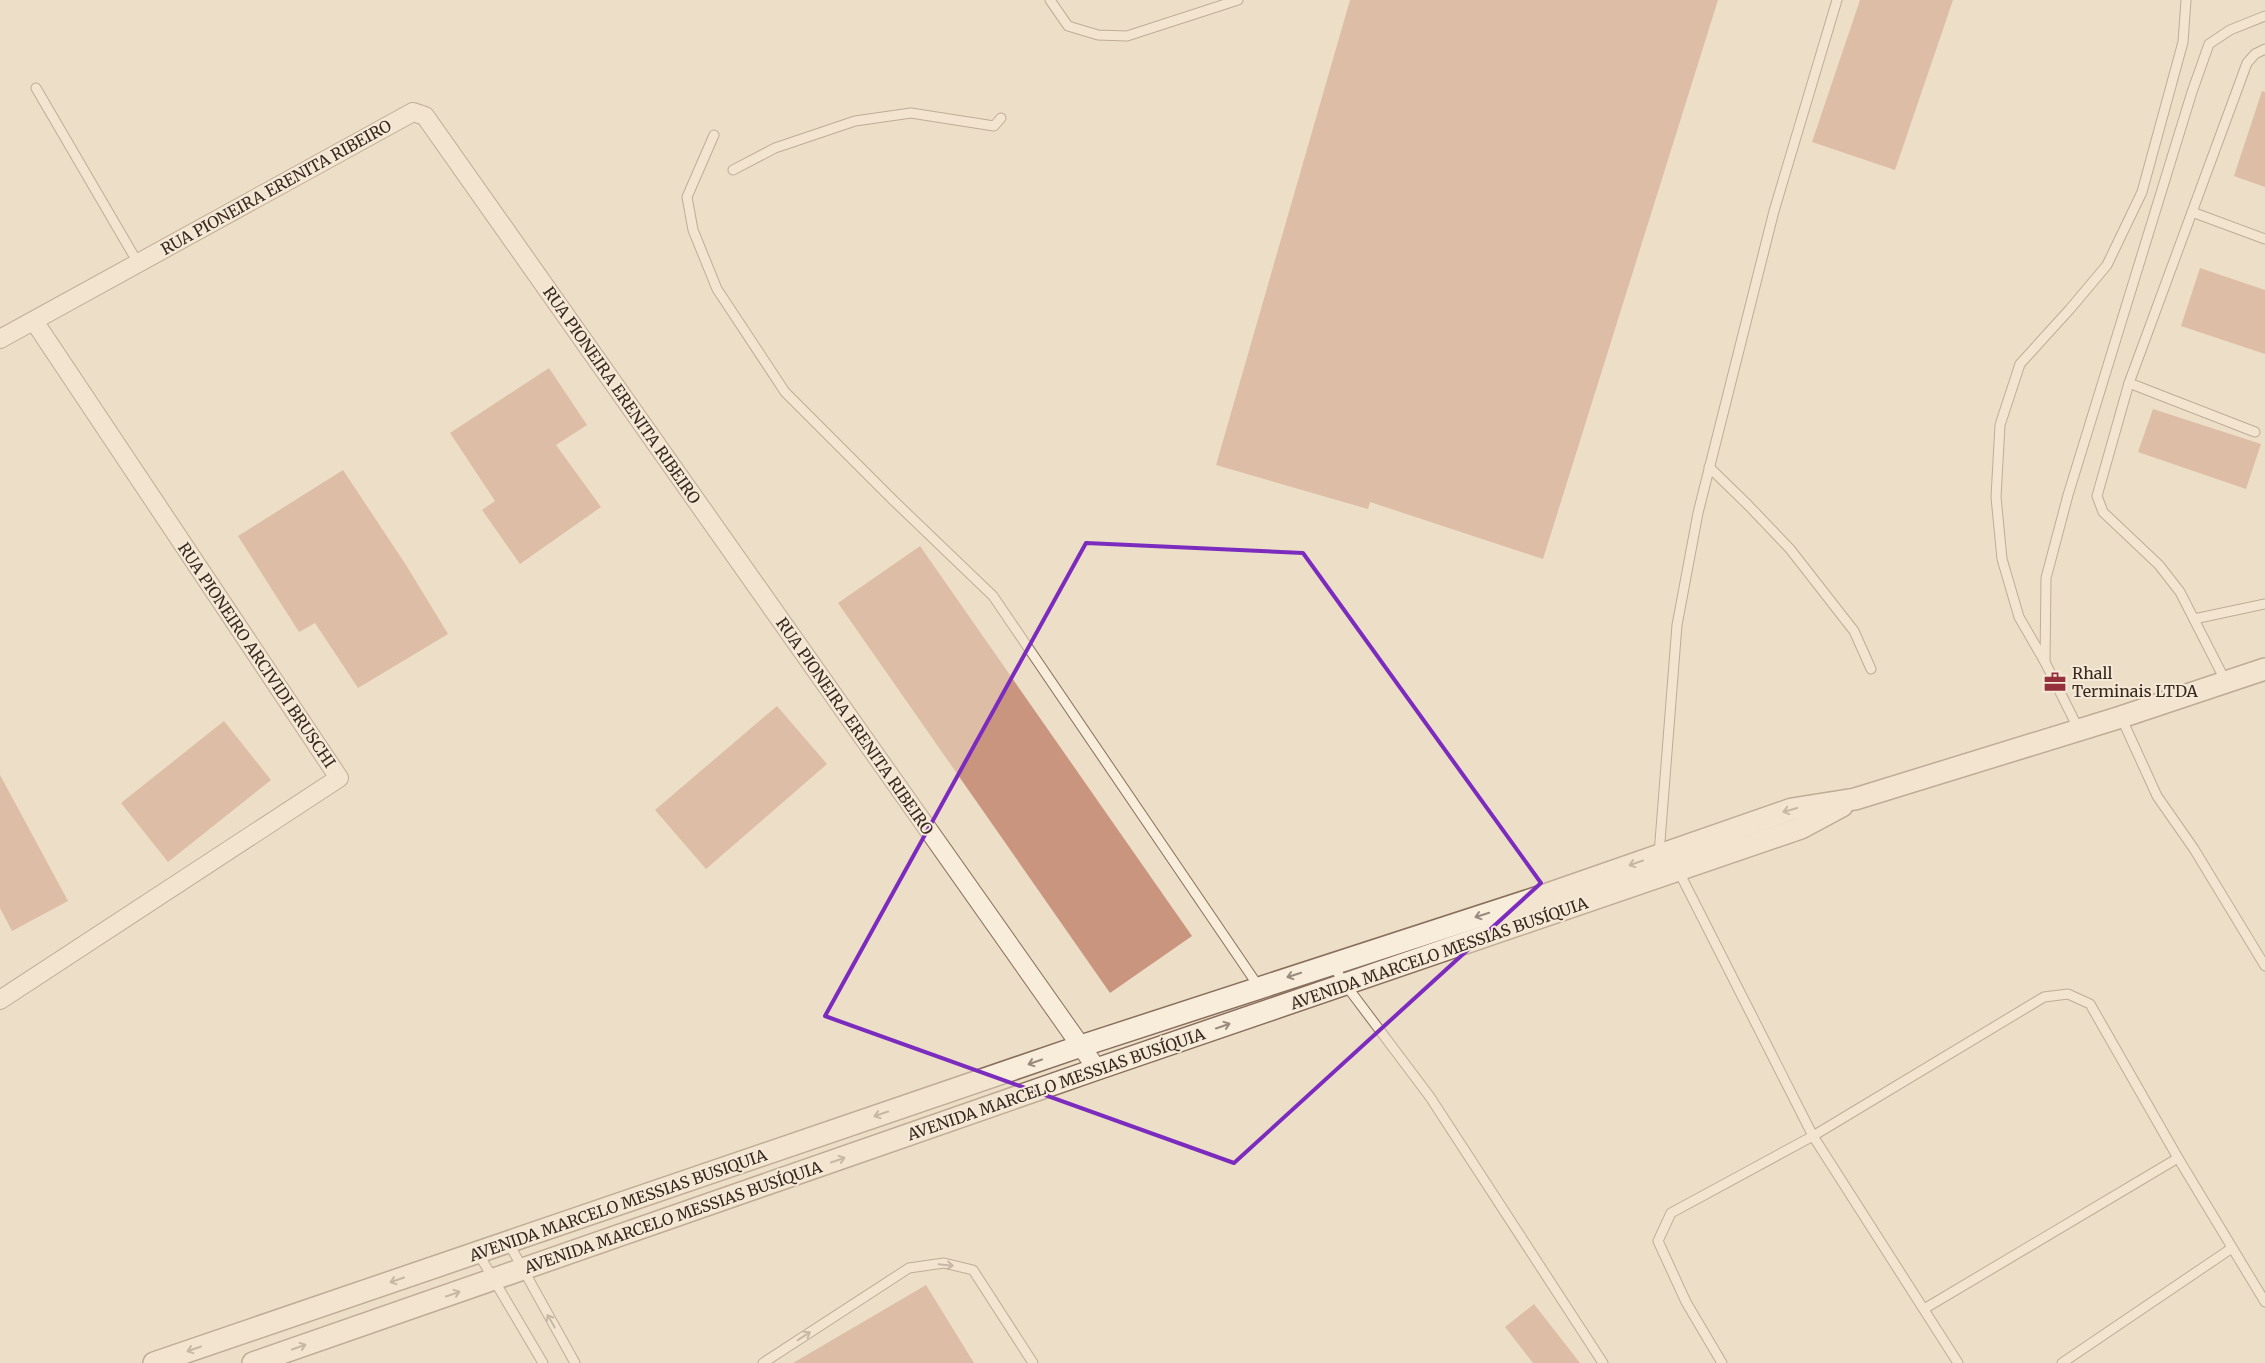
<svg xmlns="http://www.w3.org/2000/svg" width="2265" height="1363" font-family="Merriweather,serif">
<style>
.building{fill:#ca957e}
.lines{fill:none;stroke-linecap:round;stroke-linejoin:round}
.service-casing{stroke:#886f5d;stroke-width:11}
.minor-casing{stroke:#886f5d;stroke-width:20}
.tertiary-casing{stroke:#886f5d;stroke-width:24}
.service{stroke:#f8ecda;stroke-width:9}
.minor{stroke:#f8ecda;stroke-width:18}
.tertiary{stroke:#f8ecda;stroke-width:21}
.oneway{stroke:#988a7d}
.marked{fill:none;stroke:#7b2cbf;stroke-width:4;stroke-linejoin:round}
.labels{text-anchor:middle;stroke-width:4;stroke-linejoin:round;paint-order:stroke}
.street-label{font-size:16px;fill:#392920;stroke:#f5e9d7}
.poi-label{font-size:16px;fill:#392920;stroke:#f5e9d7;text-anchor:start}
</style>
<rect width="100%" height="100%" fill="#eddec7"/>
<!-- building -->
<g class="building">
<path d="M 1350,0 L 1718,0 L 1543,559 L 1370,502 L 1368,509 L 1216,465 Z"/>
<path d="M 1860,0 L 1953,0 L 1895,170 L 1812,142 Z"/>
<path d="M 2262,91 L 2265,92 L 2265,187 L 2234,176 Z"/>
<path d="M 2200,268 L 2265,290 L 2265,354 L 2181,326 Z"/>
<path d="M 549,368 L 587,425 L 556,445 L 601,507 L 520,564 L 482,510 L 495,501 L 450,433 Z"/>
<path d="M 2153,409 L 2261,444 L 2246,489 L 2138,452 Z"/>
<path d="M 343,470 L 406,565 L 448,634 L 358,688 L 315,623 L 299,632 L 238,536 Z"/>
<path d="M 920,546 L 1192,936 L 1110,993 L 838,603 Z"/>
<path d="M 777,706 L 827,764 L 706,869 L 655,810 Z"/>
<path d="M 224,721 L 271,780 L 168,862 L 121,803 Z"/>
<path d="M 0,775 L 68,901 L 12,931 L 0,908 Z"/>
<path d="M 926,1285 L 974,1363 L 793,1363 Z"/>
<path d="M 1534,1304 L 1580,1363 L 1533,1363 L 1505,1327 Z"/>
</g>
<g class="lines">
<!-- service casing -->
<g class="service-casing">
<g id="service">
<path d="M 1050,0 L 1068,26 L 1098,35 L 1127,36 L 1238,0"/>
<path d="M 36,88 L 138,263"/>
<path d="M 714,135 L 687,197 L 693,230 L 717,289 L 785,392 L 893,500 L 993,596 L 1259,987"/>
<path d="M 733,170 L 775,148 L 855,121 L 911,113 L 994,126 L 1001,118"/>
<path d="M 2192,212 L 2265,239"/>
<path d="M 2129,383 L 2255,432"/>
<path d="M 1709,467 L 1748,505 L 1790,549 L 1854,631 L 1871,669"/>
<path d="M 2194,619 L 2265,604"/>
<path d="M 2045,662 L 2046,578 L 2068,495 L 2192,92 L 2209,44 L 2230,30 L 2265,16"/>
<path d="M 2226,682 L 2180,592 L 2159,565 L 2103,512 L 2097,496 L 2129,383 L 2247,63 L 2255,54 L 2265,49"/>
<path d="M 2121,717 L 2157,796 L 2194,849 L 2265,966"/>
<path d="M 2079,730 L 2045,662 L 2019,617 L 2002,559 L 1996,497 L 2000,425 L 2020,364 L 2070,309 L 2107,265 L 2142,192 L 2183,42 L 2186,0"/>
<path d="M 1659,854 L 1677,625 L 1698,513 L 1774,211 L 1837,0"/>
<path d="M 1678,870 L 1813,1136 L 1958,1363"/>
<path d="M 1332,964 L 1345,984 L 1430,1097 L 1603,1363"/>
<path d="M 508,1242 L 575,1363"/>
<path d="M 478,1253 L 543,1363"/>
<path d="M 1924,1309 L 2178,1158"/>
<path d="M 763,1363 L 909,1268 L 944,1263 L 973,1270 L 1033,1363"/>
<path d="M 1722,1363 L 1686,1302 L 1658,1241 L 1671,1213 L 1813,1136 L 2044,997 L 2068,994 L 2090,1004 L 2178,1158 L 2265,1302"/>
<path d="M 2062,1363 L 2232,1248"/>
</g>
</g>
<!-- minor casing -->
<g class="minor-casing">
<g id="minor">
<path d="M 0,339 L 413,112 L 425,116 L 1097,1069"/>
<path d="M 0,1000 L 339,778 L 34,321"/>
</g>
</g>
<!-- tertiary casing -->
<g class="tertiary-casing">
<g id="tertiary">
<path d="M 154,1363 L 1081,1046 L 1545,895 L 1792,809 L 1855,799 L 2121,717 L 2265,669"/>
<path d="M 253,1363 L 1097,1069 L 1801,828 L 1842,806"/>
</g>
</g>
<!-- service -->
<use href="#service" class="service"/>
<!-- minor -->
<use href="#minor" class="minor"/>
<!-- tertiary -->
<use href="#tertiary" class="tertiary"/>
</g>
<!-- one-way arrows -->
<defs><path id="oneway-shaft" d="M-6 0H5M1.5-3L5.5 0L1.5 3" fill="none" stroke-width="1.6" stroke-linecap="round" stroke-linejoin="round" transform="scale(1.25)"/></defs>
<g class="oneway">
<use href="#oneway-shaft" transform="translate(1790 810) rotate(164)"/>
<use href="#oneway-shaft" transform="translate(1636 863) rotate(161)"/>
<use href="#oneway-shaft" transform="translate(1482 915) rotate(162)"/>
<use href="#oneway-shaft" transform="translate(1294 975) rotate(162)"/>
<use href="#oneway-shaft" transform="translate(1223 1026) rotate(-19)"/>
<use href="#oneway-shaft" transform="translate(1035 1062) rotate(161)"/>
<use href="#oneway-shaft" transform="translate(881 1114) rotate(161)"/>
<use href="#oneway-shaft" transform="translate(838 1160) rotate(-19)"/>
<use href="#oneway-shaft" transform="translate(946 1265) rotate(6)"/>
<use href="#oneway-shaft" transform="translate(397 1280) rotate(161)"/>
<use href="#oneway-shaft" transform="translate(453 1294) rotate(-19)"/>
<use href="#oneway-shaft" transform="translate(551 1321) rotate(-120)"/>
<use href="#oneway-shaft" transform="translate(804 1336) rotate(-33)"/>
<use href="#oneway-shaft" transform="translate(299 1347) rotate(-19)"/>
<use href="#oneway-shaft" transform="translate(194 1349) rotate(161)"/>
</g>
<!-- marked area -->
<path d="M0 0H2265V1363H0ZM 1086,543 L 1303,553 L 1541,883 L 1234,1163 L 825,1016 Z" fill="#eddec7" fill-opacity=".55" fill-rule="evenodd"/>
<path class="marked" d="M 1086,543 L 1303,553 L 1541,883 L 1234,1163 L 825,1016 Z"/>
<!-- icons -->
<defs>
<g id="office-bare" transform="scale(1.725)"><path d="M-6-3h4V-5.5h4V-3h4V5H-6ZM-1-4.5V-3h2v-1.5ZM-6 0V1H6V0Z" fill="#952f3b" stroke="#f5e9d7" stroke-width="2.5" paint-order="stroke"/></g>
</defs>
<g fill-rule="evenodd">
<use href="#office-bare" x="2055" y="682"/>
</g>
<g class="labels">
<!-- street labels -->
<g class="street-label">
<text transform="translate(276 187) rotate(-29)" y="6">RUA PIONEIRA ERENITA RIBEIRO</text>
<text transform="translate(622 395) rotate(55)" y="6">RUA PIONEIRA ERENITA RIBEIRO</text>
<text transform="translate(257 655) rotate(56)" y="6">RUA PIONEIRO ARCIVIDI BRUSCHI</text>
<text transform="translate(855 726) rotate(55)" y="6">RUA PIONEIRA ERENITA RIBEIRO</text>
<text transform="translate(1439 953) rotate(-19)" y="6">AVENIDA MARCELO MESSIAS BUSÍQUIA</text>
<text transform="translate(1056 1084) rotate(-19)" y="6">AVENIDA MARCELO MESSIAS BUSÍQUIA</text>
<text transform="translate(618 1205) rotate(-19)" y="6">AVENIDA MARCELO MESSIAS BUSIQUIA</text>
<text transform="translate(673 1217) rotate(-19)" y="6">AVENIDA MARCELO MESSIAS BUSÍQUIA</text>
</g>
<!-- poi labels -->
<g class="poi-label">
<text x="2072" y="679">Rhall<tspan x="2072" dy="18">Terminais LTDA</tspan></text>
</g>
</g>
</svg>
